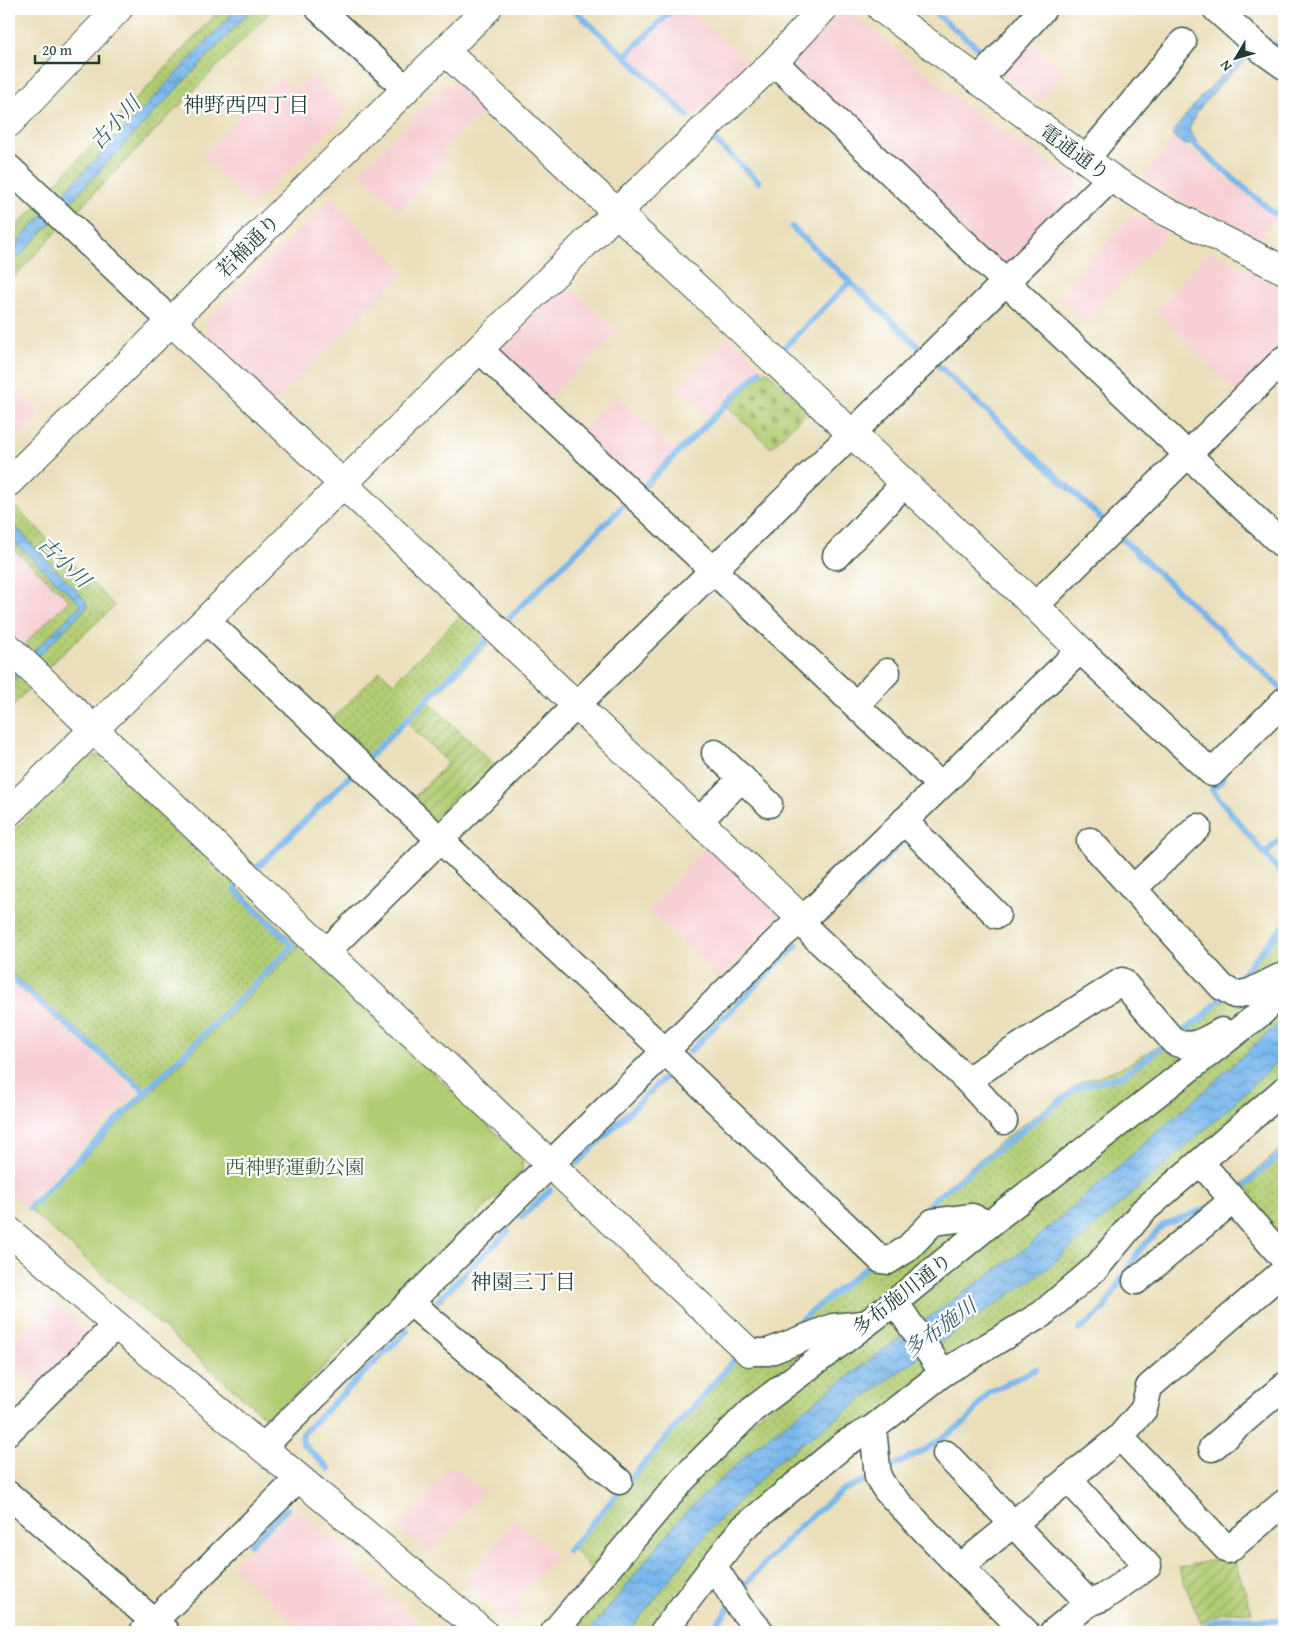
<svg xmlns="http://www.w3.org/2000/svg" width="1293" height="1641" font-family="'Gentium Book Plus','Noto Serif JP',serif">
<style>
.built{fill:#f7cfd4}
.grass{fill:url(#grass-dots);stroke:#688453}
.cemetery{fill:url(#cemetery-stones);stroke:#688453}
.garden{fill:url(#garden-furrows);stroke:#688453}
.pitch{fill:#b1cc72;stroke:#688453}
.water{fill:url(#water-waves);stroke:#4c7a90}
.lines{fill:none;stroke-linecap:round;stroke-linejoin:round}
.stream{stroke:#79b7ec;stroke-width:6}
.minor-casing{stroke:#3d5548;stroke-width:29}
.tertiary-casing{stroke:#3d5548;stroke-width:30}
.minor{stroke:#fff;stroke-width:26}
.tertiary{stroke:#fff;stroke-width:28}
.labels{text-anchor:middle;stroke-width:4.5;stroke-linejoin:round;paint-order:stroke}
.street-label{font-size:20px;fill:#1f3d34;stroke:#fff}
.park-label{font-size:20px;fill:#446144;stroke:#fff}
.neighbourhood-label{font-size:21px;fill:#1f3d34;stroke:#fff}
.water-label{font-size:21px;font-style:italic;fill:#3a626b;stroke:#fff}
</style>
<defs>
<pattern id="grass-dots" width="8" height="8" patternUnits="userSpaceOnUse" patternTransform="scale(1.25)"><rect width="8" height="8" fill="#b1cc72"/><path d="M2 2h.1M6 6h.1" fill="none" stroke="#8fa75e" stroke-width="1.8" stroke-linecap="round"/></pattern>
<pattern id="cemetery-stones" width="16" height="16" patternUnits="userSpaceOnUse" patternTransform="scale(1.25)"><rect width="16" height="16" fill="#b1cc72"/><path d="M2 7V4a2 2 0 0 1 4 0v3zM10 15v-3a2 2 0 0 1 4 0v3z" fill="#8fa75e"/></pattern>
<pattern id="garden-furrows" width="10" height="10" patternUnits="userSpaceOnUse" patternTransform="scale(1.25)"><rect width="10" height="10" fill="#b1cc72"/><path d="M-1 1l2-2M0 10L10 0M9 11l2-2" fill="none" stroke="#8fa75e"/></pattern>
<pattern id="water-waves" width="16" height="10" patternUnits="userSpaceOnUse" patternTransform="scale(1.25)"><rect width="16" height="10" fill="#79b7ec"/><path d="M0 5q4-4 8 0t8 0" fill="none" stroke="#6396c0"/></pattern>
</defs>
<rect width="100%" height="100%" fill="#fff"/>
<filter id="ink" filterUnits="userSpaceOnUse"><feTurbulence type="fractalNoise" baseFrequency=".02" numOctaves="2"/><feDisplacementMap in="SourceGraphic" scale="10" xChannelSelector="R" yChannelSelector="G"/><feConvolveMatrix kernelMatrix="1 2 1 2 8 2 1 2 1" color-interpolation-filters="sRGB"/></filter>
<filter id="wash" filterUnits="userSpaceOnUse"><feTurbulence type="fractalNoise" baseFrequency=".0096" numOctaves="4" result="noise"/><feDisplacementMap in="SourceGraphic" scale="20" xChannelSelector="R" yChannelSelector="G"/><feGaussianBlur stdDeviation="1.12" result="paint"/><feColorMatrix in="noise" values="0 0 0 0 0 0 0 0 0 0 0 0 0 0 0 0 0 1.4 0 .05"/><feComposite in="paint" operator="in"/></filter>
<g filter="url(#wash)">
<rect width="100%" height="100%" fill="#eadfba"/>
<!-- built -->
<g class="built">
<path d="M 675,9 L 688,9 L 749,63 L 693,118 L 627,57 Z"/>
<path d="M 852,14 L 970,109 L 1079,183 L 1079,196 L 1004,269 L 796,72 L 795,58 L 838,15 Z"/>
<path d="M 1023,38 L 1066,71 L 1039,103 L 998,68 Z"/>
<path d="M 313,75 L 349,110 L 252,206 L 202,155 L 280,77 L 295,92 Z"/>
<path d="M 461,83 L 487,108 L 443,150 L 444,165 L 400,211 L 358,172 L 447,85 Z"/>
<path d="M 1174,137 L 1276,218 L 1261,238 L 1175,198 L 1143,179 Z"/>
<path d="M 331,198 L 405,273 L 275,402 L 206,337 L 207,320 Z"/>
<path d="M 1133,214 L 1168,232 L 1086,322 L 1058,297 Z"/>
<path d="M 1208,250 L 1284,288 L 1284,344 L 1236,393 L 1157,312 Z"/>
<path d="M 565,284 L 618,332 L 547,401 L 501,359 L 502,347 Z"/>
<path d="M 729,336 L 762,367 L 710,418 L 678,387 Z"/>
<path d="M 9,383 L 41,415 L 9,446 Z"/>
<path d="M 616,395 L 676,450 L 639,487 L 580,432 Z"/>
<path d="M 9,545 L 69,600 L 22,646 L 9,633 Z"/>
<path d="M 707,846 L 775,911 L 775,922 L 719,977 L 648,910 Z"/>
<path d="M 9,980 L 137,1091 L 25,1206 L 9,1192 Z"/>
<path d="M 54,1303 L 92,1336 L 38,1391 L 9,1359 L 9,1347 Z"/>
<path d="M 452,1466 L 484,1492 L 431,1553 L 398,1528 Z"/>
<path d="M 296,1508 L 350,1556 L 389,1597 L 429,1632 L 304,1632 L 231,1567 Z"/>
<path d="M 515,1520 L 556,1555 L 517,1599 L 518,1620 L 509,1620 L 464,1582 Z"/>
</g>
<!-- grass -->
<g class="grass">
<path d="M 221,9 L 237,9 L 58,200 L 48,191 Z"/>
<path d="M 252,9 L 273,9 L 73,215 L 66,207 Z"/>
<path d="M 36,206 L 44,214 L 9,251 L 9,234 Z"/>
<path d="M 53,221 L 60,228 L 9,283 L 9,267 Z"/>
<path d="M 17,508 L 115,606 L 46,669 L 35,658 L 87,607 L 86,601 L 9,520 L 9,516 Z"/>
<path d="M 9,537 L 79,603 L 81,606 L 31,654 L 22,646 L 69,600 L 9,545 Z"/>
<path d="M 461,615 L 490,642 L 368,761 L 328,723 L 380,671 L 393,683 Z"/>
<path d="M 16,677 L 29,689 L 9,709 L 9,685 Z"/>
<path d="M 98,755 L 522,1158 L 522,1171 L 276,1414 L 263,1415 L 30,1210 L 149,1092 L 9,971 L 9,835 L 86,759 Z"/>
<path d="M 1284,922 L 1284,976 L 1232,1028 L 766,1381 L 699,1444 L 594,1572 L 570,1545 L 737,1353 L 755,1345 L 795,1322 L 902,1235 L 930,1200 L 1008,1136 L 1080,1083 L 1125,1066 L 1161,1044 L 1201,1016 L 1232,983 Z"/>
<path d="M 1284,1002 L 1284,1018 L 1212,1084 L 1025,1249 L 887,1347 L 756,1446 L 682,1516 L 589,1632 L 567,1632 L 687,1488 L 757,1417 Z"/>
<path d="M 1284,1055 L 1284,1080 L 1045,1300 L 845,1435 L 654,1632 L 628,1632 L 706,1534 L 776,1463 L 905,1367 L 1231,1106 Z"/>
<path d="M 1284,1146 L 1284,1245 L 1236,1189 Z"/>
</g>
<!-- cemetery -->
<path class="cemetery" d="M 766,370 L 808,411 L 771,448 L 728,407 Z"/>
<!-- garden -->
<g class="garden">
<path d="M 429,702 L 500,770 L 446,823 L 431,822 L 410,801 L 448,763 L 407,723 Z"/>
<path d="M 1233,1556 L 1252,1612 L 1223,1612 L 1201,1623 L 1178,1568 Z"/>
</g>
<!-- pitch -->
<path class="pitch" d="M 300,947 L 522,1158 L 522,1171 L 276,1414 L 263,1415 L 30,1210 Z"/>
<!-- water -->
<g class="water">
<path d="M 237,9 L 252,9 L 9,267 L 9,251 Z"/>
<path d="M 1248,50 L 1251,56 L 1227,77 L 1196,113 L 1189,130 L 1197,143 L 1195,145 L 1185,145 L 1172,135 C 1192,103 1221,76 1248,50 Z"/>
<path d="M 9,520 L 86,601 L 87,607 L 9,685 L 9,676 L 80,606 L 79,603 L 9,537 Z"/>
<path d="M 1284,1018 L 1284,1055 L 1231,1106 L 1048,1268 L 905,1367 L 776,1463 L 706,1534 L 628,1632 L 589,1632 L 682,1516 L 756,1446 L 887,1347 L 1025,1249 L 1212,1084 Z"/>
</g>
<g class="lines">
<!-- stream -->
<g class="stream">
<path d="M 573,9 L 625,56"/>
<path d="M 673,9 L 625,56 L 688,116"/>
<path d="M 930,9 L 986,54"/>
<path d="M 1268,42 L 1284,48"/>
<path d="M 714,140 L 759,182"/>
<path d="M 1190,141 L 1284,222"/>
<path d="M 792,227 L 920,348"/>
<path d="M 784,348 L 850,282"/>
<path d="M 939,366 L 1103,520"/>
<path d="M 643,487 L 760,371"/>
<path d="M 1120,537 L 1281,688"/>
<path d="M 510,617 L 624,505"/>
<path d="M 369,757 L 486,641"/>
<path d="M 1223,779 L 1212,790 L 1284,877"/>
<path d="M 1265,854 L 1284,836"/>
<path d="M 258,867 L 352,774"/>
<path d="M 824,919 L 906,838"/>
<path d="M 9,976 L 145,1091"/>
<path d="M 1237,980 L 1284,925"/>
<path d="M 1181,1033 L 1204,1016 L 1221,998"/>
<path d="M 689,1052 L 797,945"/>
<path d="M 577,1163 L 667,1075"/>
<path d="M 1242,1188 L 1284,1151"/>
<path d="M 29,1208 L 293,946 L 235,890 L 236,888"/>
<path d="M 522,1217 L 550,1190"/>
<path d="M 913,1225 L 932,1201 L 1078,1087 L 1122,1076 L 1161,1048"/>
<path d="M 438,1300 L 508,1231"/>
<path d="M 1079,1330 L 1104,1309 L 1138,1252 L 1163,1225 L 1208,1208"/>
<path d="M 772,1338 L 796,1324 L 870,1264"/>
<path d="M 893,1466 L 928,1448 L 967,1421 L 988,1393 L 1036,1369"/>
<path d="M 329,1469 L 302,1443 L 303,1433 L 407,1331"/>
<path d="M 250,1544 L 287,1509"/>
<path d="M 568,1551 L 736,1358"/>
<path d="M 740,1590 L 801,1525 L 843,1490 L 865,1480"/>
<path d="M 710,1632 L 731,1606"/>
<path d="M 1198,1632 C 1226,1607 1253,1623 1284,1621"/>
</g>
</g>
</g>
<g filter="url(#ink)">
<g class="lines">
<!-- minor casing -->
<g class="minor-casing">
<g id="minor">
<path d="M 319,9 L 406,89"/>
<path d="M 1216,9 L 1263,51 L 1284,66"/>
<path d="M 774,62 L 1284,546"/>
<path d="M 978,81 L 1043,9"/>
<path d="M 1085,160 L 1183,42"/>
<path d="M 9,168 L 172,322"/>
<path d="M 479,349 L 940,785"/>
<path d="M 836,556 L 905,483"/>
<path d="M 1035,606 L 1284,359"/>
<path d="M 206,620 L 665,1051 L 881,1260 L 888,1261 L 907,1249 L 933,1222 L 972,1217 L 989,1224"/>
<path d="M 856,705 L 887,672"/>
<path d="M 715,753 L 769,804"/>
<path d="M 699,821 L 742,778"/>
<path d="M 904,821 L 997,915"/>
<path d="M 1090,841 L 1222,987 L 1235,995 L 1250,992 L 1280,977 L 1284,982"/>
<path d="M 1133,889 L 1198,827"/>
<path d="M 802,919 L 812,934 L 967,1080"/>
<path d="M 326,952 L 1111,178"/>
<path d="M 1004,1121 L 967,1080 L 1122,981 L 1174,1042 C 1192,1050 1206,1040 1222,1031"/>
<path d="M 1201,1163 L 1284,1259"/>
<path d="M 1136,1281 L 1233,1200"/>
<path d="M 410,1302 L 619,1481"/>
<path d="M 895,1302 L 943,1373"/>
<path d="M 749,1352 L 768,1352 L 833,1327 L 863,1324"/>
<path d="M 873,1428 L 878,1477 L 886,1490 L 960,1567 L 1120,1437 L 1144,1409 L 1149,1387 L 1284,1271"/>
<path d="M 9,1431 L 116,1325"/>
<path d="M 1120,1437 L 1228,1550 L 1284,1503"/>
<path d="M 263,1447 L 784,934 L 815,908 L 1080,650 L 1212,773 L 1284,701"/>
<path d="M 1212,1448 L 1284,1386"/>
<path d="M 946,1454 L 1089,1603 L 1053,1632"/>
<path d="M 1068,1479 L 1148,1566 L 1104,1597 L 1089,1603"/>
<path d="M 9,1495 L 166,1632"/>
<path d="M 960,1567 L 1026,1632"/>
<path d="M 711,1569 L 720,1576 L 739,1606 L 761,1632"/>
<path d="M 143,1632 L 299,1478"/>
<path d="M 554,1632 L 683,1479 L 752,1410 L 895,1302 L 1002,1214 L 1261,1013 L 1284,990"/>
<path d="M 663,1632 L 741,1530 L 846,1443 L 873,1428 L 943,1373 L 1042,1314 L 1097,1267 L 1143,1211 L 1284,1090"/>
</g>
</g>
<!-- tertiary casing -->
<g class="tertiary-casing">
<g id="tertiary">
<path d="M 882,9 L 1111,178 L 1159,208 L 1284,270"/>
<path d="M 445,51 L 1035,606 L 1080,650"/>
<path d="M 9,123 L 118,9"/>
<path d="M 172,322 L 802,919"/>
<path d="M 9,482 L 487,9"/>
<path d="M 9,648 L 326,952 L 749,1352"/>
<path d="M 9,812 L 206,620 L 617,212 L 774,62 L 823,9"/>
<path d="M 9,1231 L 116,1325 L 483,1632"/>
</g>
</g>
<!-- minor -->
<use href="#minor" class="minor"/>
<!-- tertiary -->
<use href="#tertiary" class="tertiary"/>
</g>
</g>
<g class="labels">
<!-- street labels -->
<g class="street-label">
<text transform="translate(1075 152) rotate(36)" y="7">電通通り</text>
<text transform="translate(248 246) rotate(-45)" y="7">若楠通り</text>
<text transform="translate(902 1294) rotate(-38)" y="7">多布施川通り</text>
</g>
<!-- park labels -->
<g class="park-label">
<text x="295" y="1174">西神野運動公園</text>
</g>
<!-- neighbourhood labels -->
<g class="neighbourhood-label">
<text x="246" y="112">神野西四丁目</text>
<text x="523" y="1289">神園三丁目</text>
</g>
<!-- water labels -->
<g class="water-label">
<text transform="translate(115 123) rotate(-47)" y="7">古小川</text>
<text transform="translate(64 562) rotate(44)" y="7">古小川</text>
<text transform="translate(940 1328) rotate(-36)" y="7">多布施川</text>
</g>
</g>
<!-- margin -->
<rect width="1293" height="1641" fill="none" stroke="#fff" stroke-width="30"/>
<!-- north arrow -->
<g transform="translate(1236 58) rotate(232)" stroke="#ffffff" stroke-width="4" paint-order="stroke">
<path d="M0-4L9 19L0 12L-9 19Z" fill="#1f3d34"/>
<text y="-8" font-size="14" font-weight="bold" text-anchor="middle" fill="#1f3d34">N</text>
</g>
<!-- scale -->
<path d="M35 55v8h64v-8" fill="none" stroke="#1f3d34" stroke-width="2.5"/>
<text x="42" y="55" font-size="15" fill="#1f3d34" stroke="#ffffff" stroke-width="4" paint-order="stroke">20 m</text>
</svg>
